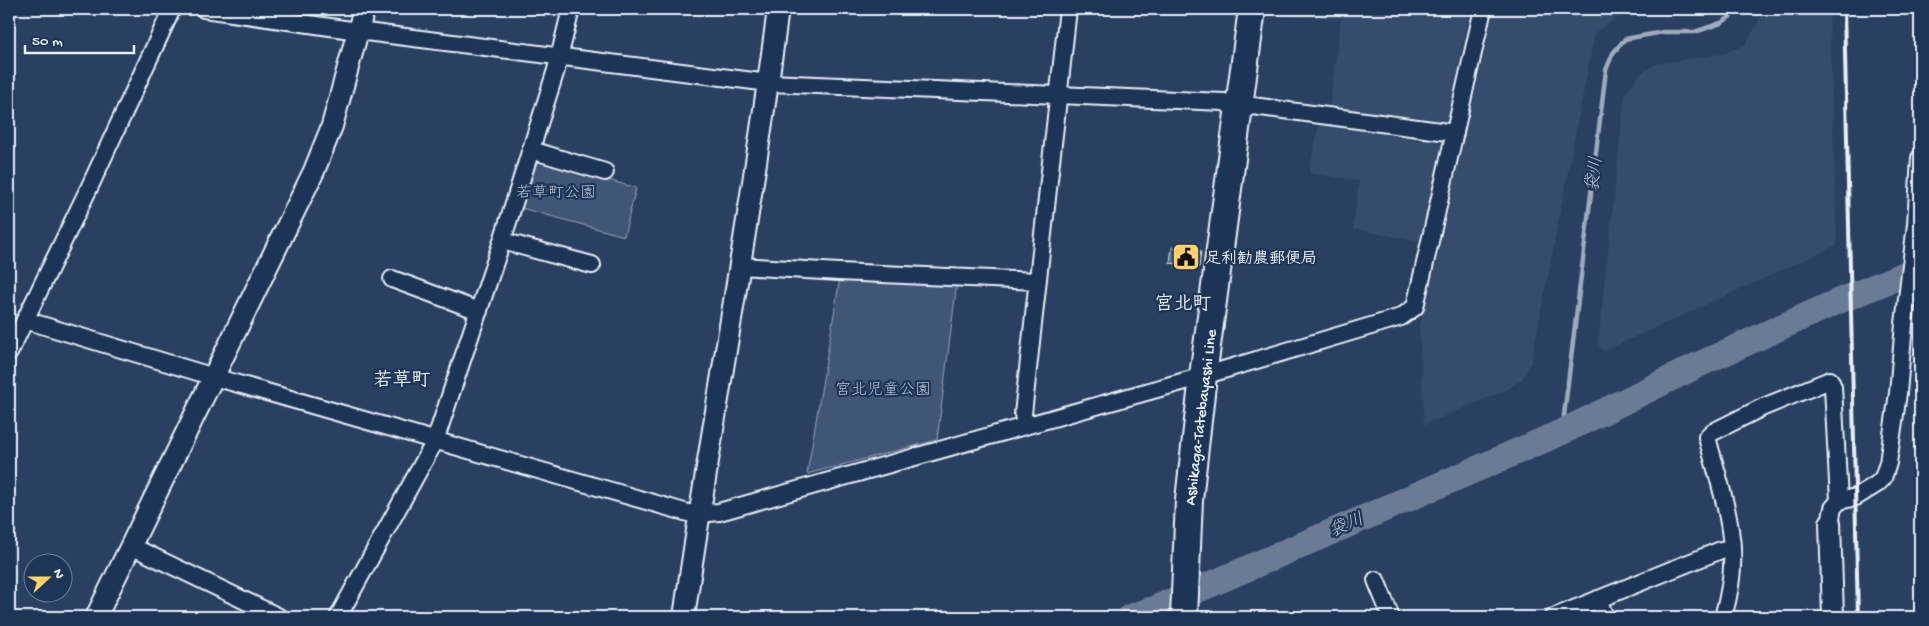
<svg xmlns="http://www.w3.org/2000/svg" width="1929" height="626" font-family="'Gochi Hand','Klee One',sans-serif">
<style>
.built{fill:#364d6b}
.green{fill:#415774;stroke:#94a4b6}
.lines{fill:none;stroke-linecap:round;stroke-linejoin:round}
.stream{stroke:#9dabbd;stroke-width:4.5}
.river{stroke:#6b7c95;stroke-width:26}
.building{fill:#556a83;stroke:#e8f1f8}
.minor-casing{stroke:#e8f1f8;stroke-width:20}
.tertiary-casing{stroke:#e8f1f8;stroke-width:24}
.primary-casing{stroke:#e8f1f8;stroke-width:30}
.minor{stroke:#1d3557;stroke-width:16}
.tertiary{stroke:#1d3557;stroke-width:20}
.primary{stroke:#1d3557;stroke-width:26}
.rail{stroke:#e8f1f8;stroke-width:4}
.labels{text-anchor:middle;stroke-width:4.5;stroke-linejoin:round;paint-order:stroke}
.park-label{font-size:16px;fill:#b6c3d0;stroke:#1d3557}
.poi-label{font-size:16px;font-weight:bold;fill:#e8f1f8;stroke:#1d3557;text-anchor:start}
.street-label{font-size:16px;fill:#e8f1f8;stroke:#1d3557}
.water-label{font-size:18px;font-style:italic;fill:#b6c2d0;stroke:#1d3557}
.quarter-label{font-size:19px;font-weight:bold;fill:#e8f1f8;stroke:#1d3557}
</style>
<rect width="100%" height="100%" fill="#294061"/>
<filter id="ink" filterUnits="userSpaceOnUse"><feTurbulence type="fractalNoise" baseFrequency=".02" numOctaves="2"/><feDisplacementMap in="SourceGraphic" scale="10" xChannelSelector="R" yChannelSelector="G"/><feConvolveMatrix kernelMatrix="1 2 1 2 8 2 1 2 1" color-interpolation-filters="sRGB"/></filter>
<g filter="url(#ink)">
<!-- built -->
<g class="built">
<path d="M 1286,9 L 1470,9 L 1447,124 L 1329,110 L 1341,19 L 1284,16 Z"/>
<path d="M 1494,9 L 1632,9 L 1595,32 L 1531,363 L 1523,378 L 1510,388 L 1424,425 L 1419,326 L 1428,299 Z"/>
<path d="M 1766,9 L 1829,9 L 1837,245 L 1604,351 L 1598,344 L 1625,94 L 1640,74 L 1656,64 L 1722,54 L 1745,45 Z"/>
<path d="M 1319,124 L 1443,144 L 1419,241 L 1353,229 L 1359,181 L 1309,173 Z"/>
</g>
<!-- green -->
<g class="green">
<path d="M 536,159 L 636,188 L 624,236 L 521,208 Z"/>
<path d="M 840,278 L 957,282 L 937,440 L 807,474 Z"/>
</g>
<g class="lines">
<!-- stream -->
<path class="stream" d="M 1562,432 L 1606,70 L 1613,53 L 1625,39 L 1663,32 L 1695,32 L 1721,23 L 1730,17 L 1734,9"/>
<!-- river -->
<path class="river" d="M 1130,617 L 1156,608 L 1562,432 L 1698,365 L 1834,303 L 1920,268"/>
</g>
<!-- building -->
<path class="building" d="M 1172,247 L 1201,251 L 1199,267 L 1170,263 Z"/>
<g class="lines">
<!-- minor casing -->
<g class="minor-casing">
<g id="minor">
<path d="M 204,9 L 358,31 L 769,83 L 1224,102 L 1239,111 L 1253,106 L 1455,133"/>
<path d="M 531,150 L 605,172"/>
<path d="M 502,241 L 592,265"/>
<path d="M 739,266 L 839,272 L 1037,281"/>
<path d="M 392,279 L 479,311"/>
<path d="M 25,320 L 214,377 L 688,513 L 699,514 L 719,512 L 1203,376 L 1401,317 L 1415,307 L 1483,9"/>
<path d="M 9,353 L 90,186 L 172,9"/>
<path d="M 1025,426 L 1023,414 L 1068,9"/>
<path d="M 1830,523 L 1833,508 L 1839,501 L 1856,497 L 1877,484 L 1883,478 L 1888,463 L 1898,393 L 1904,324 L 1916,224 L 1920,158"/>
<path d="M 131,546 L 279,617"/>
<path d="M 1376,580 L 1391,617"/>
<path d="M 1598,599 L 1605,617"/>
<path d="M 338,617 L 435,441 L 502,241 L 556,70 L 571,9"/>
<path d="M 1554,617 L 1721,550 L 1731,548"/>
<path d="M 1723,617 C 1731,590 1735,558 1730,530 C 1726,499 1715,468 1707,437 L 1711,433 L 1761,408 L 1830,380 L 1833,387 L 1839,501"/>
</g>
</g>
<!-- tertiary casing -->
<g class="tertiary-casing">
<g id="tertiary">
<path d="M 1830,523 L 1833,617"/>
<path d="M 96,617 L 314,171 L 332,126 L 364,9"/>
<path d="M 684,617 C 713,414 752,212 778,9"/>
</g>
</g>
<!-- primary casing -->
<g class="primary-casing">
<path id="primary" d="M 1184,617 L 1189,500 L 1203,376 L 1252,9"/>
</g>
<!-- minor -->
<use href="#minor" class="minor"/>
<!-- tertiary -->
<use href="#tertiary" class="tertiary"/>
<!-- primary -->
<use href="#primary" class="primary"/>
<!-- rail -->
<path class="rail" d="M 1844,9 L 1858,617"/>
</g>
</g>
<!-- icons -->
<defs>
<g id="civic-square" transform="scale(1.4375)"><rect x="-9" y="-9" width="18" height="18" rx="4" fill="#ffd166" stroke="#1d3557"/><path d="M-.6-6.5H3V-4.5H.6V-3L4-1V1h2V6H-6V1h2V-1L-.6-3ZM-1.2 2.5V6h2.4V2.5Z" fill="#111"/></g>
</defs>
<g fill-rule="evenodd">
<use href="#civic-square" x="1186" y="257"/>
</g>
<g class="labels">
<!-- park labels -->
<g class="park-label">
<text x="556" y="197">若草町公園</text>
<text x="883" y="394">宮北児童公園</text>
</g>
<!-- poi labels -->
<g class="poi-label">
<text x="1205" y="263">足利勧農郵便局</text>
</g>
<!-- street labels -->
<g class="street-label">
<text transform="translate(1199 417) rotate(-83)" y="6">Ashikaga-Tatebayashi Line</text>
</g>
<!-- water labels -->
<g class="water-label">
<text transform="translate(1593 174) rotate(-83)" y="6">袋川</text>
<text transform="translate(1346 524) rotate(-23)" y="6">袋川</text>
</g>
<!-- quarter labels -->
<g class="quarter-label">
<text x="1183" y="309">宮北町</text>
<text x="402" y="385">若草町</text>
</g>
</g>
<!-- margin -->
<rect width="1929" height="626" fill="none" stroke="#1d3557" stroke-width="30"/>
<rect x="15" y="15" width="1899" height="596" fill="none" stroke="#e8f1f8" stroke-width="2" filter="url(#ink)"/>
<!-- north arrow -->
<g transform="translate(48 578) rotate(69)"><circle r="24" fill="#1d3557" stroke="#6e8097"/>
<path d="M0-4L9 19L0 12L-9 19Z" fill="#ffd166"/>
<text y="-8" font-size="14" font-weight="bold" text-anchor="middle" fill="#e8f1f8">N</text>
</g>
<!-- scale -->
<path d="M25 45v8h109v-8" fill="none" stroke="#e8f1f8" stroke-width="2.5"/>
<text x="32" y="45" font-size="15" fill="#e8f1f8" stroke="#1d3557" stroke-width="4" paint-order="stroke">50 m</text>
</svg>
